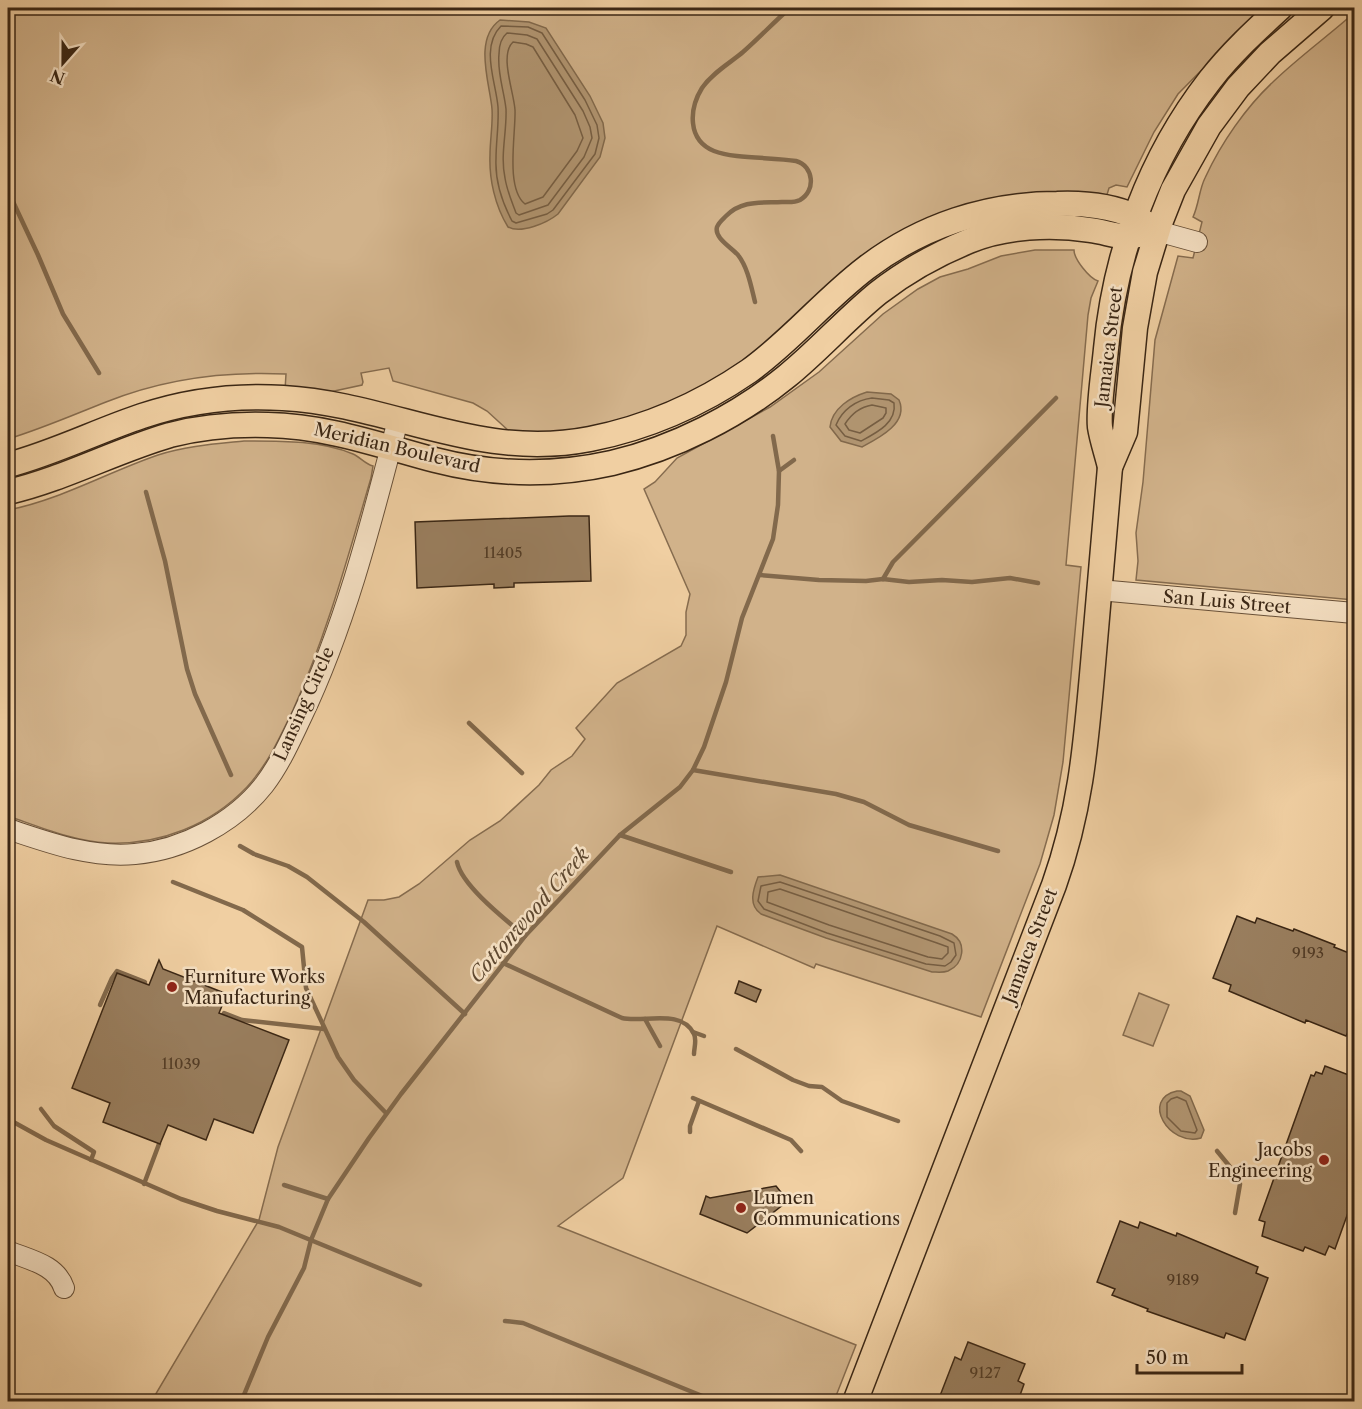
<svg xmlns="http://www.w3.org/2000/svg" width="1362" height="1409" font-family="'Libre Caslon Text',serif">
<style>
.green{fill:#d1b28a;stroke:#866c4f;stroke-width:1.5}
.water{fill:#b29672;stroke:#82694c;stroke-width:1.5}
.lines{fill:none;stroke-linecap:round;stroke-linejoin:round}
.shore{stroke:#765e43;stroke-width:1.5}
.stream{stroke:#82694c;stroke-width:4.5}
.building{fill:#997e5e;stroke:#3a2614;stroke-width:1.5}
.minor-casing{stroke:#685038;stroke-width:22}
.major-casing{stroke:#3a2614;stroke-width:27}
.minor{stroke:#f5e0c3;stroke-width:20}
.major{stroke:#f0cfa2;stroke-width:24}
.poi-dot{fill:#8f2418;stroke:#f5e0c3;stroke-width:2}
.labels{text-anchor:middle;stroke-width:5;stroke-linejoin:round;paint-order:stroke}
.number-label{font-size:15px;fill:#523c26}
.street-label{font-size:18px;fill:#3a2614;stroke:#f5e0c3}
.poi-label{font-size:18px;fill:#3a2614;stroke:#f5e0c3;text-anchor:start}
.water-label{font-size:20px;font-style:italic;fill:#5e4830;stroke:#f5e0c3}
</style>
<rect width="100%" height="100%" fill="#f0cfa2"/>
<filter id="stains"><feTurbulence type="fractalNoise" baseFrequency=".00333" numOctaves="4"/><feColorMatrix values="0 0 0 0 .2 0 0 0 0 .09 0 0 0 0 .02 0 0 0 .5 -.17"/></filter>
<radialGradient id="worn" r=".72"><stop offset=".6" stop-color="#630" stop-opacity="0"/><stop offset="1" stop-color="#630" stop-opacity=".3"/></radialGradient>
<!-- green -->
<g class="green">
<path d="M 8,8 L 1263,8 L 1178,94 L 1154,132 L 1127,187 L 1116,185 L 1109,188 L 1106,198 L 975,205 L 750,359 L 674,404 L 577,433 L 510,432 L 487,411 L 473,403 L 393,381 L 389,368 L 361,373 L 363,382 L 362,385 L 325,393 L 285,390 L 286,374 C 224,371 163,379 106,402 C 73,415 41,429 8,439 Z"/>
<path d="M 1354,13 L 1354,600 L 1136,580 L 1138,561 L 1136,533 L 1143,482 L 1155,340 L 1178,256 L 1193,258 L 1202,222 L 1193,217 C 1199,204 1199,190 1205,178 C 1221,143 1246,107 1274,81 C 1299,57 1328,36 1354,13 Z"/>
<path d="M 1035,250 L 1074,250 C 1074,259 1089,278 1098,281 L 1091,298 L 1088,315 L 1066,565 L 1081,567 L 1063,762 L 1054,815 L 1040,864 L 981,1017 L 816,964 L 814,968 L 717,926 L 623,1178 L 558,1226 L 856,1345 L 834,1401 L 151,1402 L 259,1220 L 278,1147 L 368,900 L 384,900 L 399,897 L 419,884 L 470,840 L 500,821 L 539,785 L 551,770 L 572,756 L 585,739 L 576,728 L 617,683 L 681,646 L 686,635 L 686,612 L 690,594 L 644,489 L 655,482 L 677,458 L 770,407 L 819,372 L 883,314 L 918,289 L 940,277 L 968,269 L 1001,256 Z"/>
<path d="M 244,441 C 279,441 320,440 353,454 C 360,457 365,464 373,466 L 371,478 C 348,556 327,635 293,710 C 280,737 268,764 247,787 C 211,825 160,845 108,843 C 73,841 40,827 8,816 L 8,510 C 60,500 108,472 158,455 C 186,446 215,444 244,441 Z"/>
<path d="M 1139,993 L 1169,1005 L 1153,1046 L 1123,1035 Z"/>
</g>
<!-- water -->
<g class="water">
<path d="M 500,20 L 529,22 L 546,28 L 590,96 L 603,123 L 605,138 L 600,157 L 558,214 C 547,223 521,234 508,227 C 495,206 489,179 490,155 C 490,140 493,124 492,109 C 490,84 473,39 500,20 Z"/>
<path d="M 867,392 L 891,394 L 899,400 C 909,423 879,438 862,447 L 841,441 L 830,427 C 832,408 851,397 867,392 Z"/>
<path d="M 780,875 L 952,934 C 967,943 964,964 948,971 C 943,973 937,972 932,972 L 826,938 L 761,914 C 748,905 753,890 758,877 Z"/>
<path d="M 1177,1091 L 1181,1091 L 1190,1096 L 1204,1130 L 1201,1138 C 1169,1147 1140,1099 1177,1091 Z"/>
</g>
<g class="lines">
<!-- shore -->
<g class="shore">
<path d="M 501,26 L 528,27 L 542,33 L 585,100 L 597,125 L 599,138 L 595,154 L 553,210 L 547,214 L 516,223 L 512,221 C 502,202 495,180 496,159 C 496,141 499,125 498,107 C 496,82 480,47 501,26 Z"/>
<path d="M 507,33 L 527,35 L 537,39 L 583,111 L 590,127 L 592,138 L 584,157 L 548,205 L 519,215 L 516,213 C 512,202 507,191 505,178 C 500,155 507,132 506,109 C 504,90 497,73 499,54 C 499,46 501,38 507,33 Z"/>
<path d="M 513,42 L 526,44 L 533,47 L 575,115 L 583,138 L 577,151 L 543,197 L 525,204 C 505,188 516,133 515,110 C 514,92 499,55 513,42 Z"/>
<path d="M 872,398 L 889,400 L 894,403 C 897,423 876,433 861,441 L 845,436 L 836,425 C 842,410 856,400 872,398 Z"/>
<path d="M 872,405 L 886,408 L 886,413 L 883,418 L 860,433 L 849,430 L 845,424 C 852,413 860,407 872,405 Z"/>
<path d="M 780,882 L 940,936 L 954,943 L 956,955 L 951,962 L 945,966 L 926,964 L 827,933 L 764,909 L 758,901 L 761,886 Z"/>
<path d="M 780,889 L 937,943 L 948,947 L 948,953 L 942,959 L 928,957 L 829,925 L 767,902 L 768,892 Z"/>
<path d="M 1177,1097 L 1186,1101 L 1197,1130 L 1195,1133 L 1181,1131 L 1167,1117 L 1167,1103 L 1171,1099 Z"/>
</g>
<!-- stream -->
<g class="stream">
<path d="M 8,191 L 38,255 L 63,314 L 99,373"/>
<path d="M 755,302 C 751,286 748,268 738,255 C 731,247 714,238 717,227 C 719,222 723,219 726,216 C 742,200 760,203 782,202 C 788,202 794,203 800,200 C 816,191 814,166 796,161 C 773,157 734,159 714,151 C 687,140 689,109 702,88 C 712,73 730,63 743,52 C 759,38 774,22 790,8"/>
<path d="M 779,471 L 794,460"/>
<path d="M 146,492 L 165,561 L 187,669 L 195,694 L 231,775"/>
<path d="M 760,575 L 819,580 L 866,581 L 883,579 L 909,582 L 942,580 L 972,582 L 1010,578 L 1038,583"/>
<path d="M 883,579 L 893,562 L 1056,398"/>
<path d="M 469,723 L 522,773"/>
<path d="M 693,770 L 836,794 L 864,802 L 909,825 L 998,851"/>
<path d="M 620,835 L 731,872"/>
<path d="M 240,846 L 254,854 L 288,866 L 307,877 L 364,922 L 465,1014"/>
<path d="M 457,862 C 462,886 506,920 525,936"/>
<path d="M 173,882 L 243,910 L 302,947 L 306,988 L 338,1057 L 354,1080 L 386,1113"/>
<path d="M 503,963 L 622,1018 C 643,1023 682,1008 694,1034 C 697,1040 694,1048 694,1054"/>
<path d="M 100,1005 L 112,978 L 117,971 L 145,982"/>
<path d="M 224,1013 L 242,1020 L 324,1029"/>
<path d="M 645,1019 L 660,1046"/>
<path d="M 693,1032 L 704,1036"/>
<path d="M 736,1049 L 793,1080 L 809,1086 L 822,1087 L 842,1101 L 898,1121"/>
<path d="M 693,1098 L 791,1140 L 801,1151"/>
<path d="M 41,1109 L 54,1126 L 94,1152 L 91,1160"/>
<path d="M 8,1119 L 46,1140 L 181,1199 L 217,1211 L 279,1227 L 420,1285"/>
<path d="M 690,1132 L 690,1126 L 699,1101"/>
<path d="M 1217,1151 L 1231,1168"/>
<path d="M 144,1184 L 159,1144"/>
<path d="M 284,1185 L 328,1199"/>
<path d="M 1235,1213 L 1240,1184 L 1237,1173"/>
<path d="M 505,1321 L 523,1323 L 717,1402"/>
<path d="M 241,1402 L 268,1337 L 304,1268 L 311,1240 L 328,1199 L 369,1138 L 401,1094 L 525,936 L 620,835 L 680,787 L 693,770 L 704,747 L 726,682 L 742,618 L 773,539 L 778,505 L 779,471 L 773,436"/>
</g>
</g>
<!-- building -->
<g class="building">
<path d="M 569,516 L 589,516 L 591,581 L 514,583 L 514,587 L 494,588 L 494,584 L 417,588 L 415,522 Z"/>
<path d="M 1237,916 L 1255,923 L 1257,918 L 1293,931 L 1294,929 L 1335,945 L 1334,947 L 1354,955 L 1354,1032 L 1349,1030 L 1346,1036 L 1306,1020 L 1305,1023 L 1229,991 L 1231,985 L 1213,978 Z"/>
<path d="M 159,960 L 163,969 L 227,994 L 219,1013 L 289,1040 L 253,1133 L 214,1119 L 206,1140 L 168,1125 L 160,1144 L 103,1122 L 110,1103 L 72,1088 L 117,973 L 149,985 Z"/>
<path d="M 739,981 L 761,990 L 756,1002 L 735,993 Z"/>
<path d="M 1325,1066 L 1354,1077 L 1354,1196 L 1335,1249 L 1329,1246 L 1325,1255 L 1305,1247 L 1303,1251 L 1262,1236 L 1265,1222 L 1259,1220 L 1311,1075 L 1314,1076 L 1316,1072 L 1322,1074 Z"/>
<path d="M 776,1186 L 788,1201 L 747,1233 L 700,1214 L 706,1196 L 710,1198 Z"/>
<path d="M 1120,1221 L 1138,1228 L 1140,1222 L 1176,1236 L 1177,1233 L 1258,1267 L 1256,1273 L 1268,1278 L 1245,1340 L 1226,1333 L 1224,1338 L 1147,1311 L 1148,1309 L 1112,1295 L 1115,1289 L 1097,1282 Z"/>
<path d="M 968,1342 L 1025,1364 L 1018,1381 L 1024,1384 L 1018,1401 L 938,1401 L 955,1357 L 961,1360 Z"/>
</g>
<g class="lines">
<!-- minor casing -->
<g class="minor-casing">
<g id="minor">
<path d="M 1157,231 L 1197,242"/>
<path d="M 1099,590 L 1354,613"/>
<path d="M 8,829 C 50,843 90,858 135,854 C 183,850 234,823 264,785 C 280,764 290,741 301,718 C 346,624 372,520 398,420"/>
<path d="M 8,1251 C 29,1260 56,1264 64,1288"/>
</g>
</g>
<!-- major casing -->
<g class="major-casing">
<g id="major">
<path d="M 8,465 C 54,453 97,431 142,416 C 187,401 236,395 283,398 C 391,404 477,461 590,439 C 646,428 701,404 749,371 C 791,341 824,300 866,268 C 921,226 987,204 1057,204 C 1082,203 1113,206 1136,217 C 1143,221 1150,226 1157,231"/>
<path d="M 1110,467 L 1125,432 L 1135,328 L 1145,272 L 1160,223 L 1173,190 L 1209,126 L 1238,87 L 1270,53 L 1322,8"/>
<path d="M 8,492 C 64,479 115,451 170,435 C 201,427 235,424 268,425 C 326,426 379,445 435,460 C 493,475 554,476 612,463 C 675,448 738,416 787,376 C 819,350 846,319 878,293 C 905,272 937,254 969,241 C 1005,226 1052,224 1090,230 C 1112,233 1121,240 1144,234"/>
<path d="M 855,1402 L 1054,885 C 1081,810 1086,742 1093,664 C 1099,598 1104,533 1110,467 C 1107,454 1102,440 1100,427 C 1098,407 1104,371 1106,349 C 1115,252 1150,157 1210,80 C 1231,53 1256,30 1280,8"/>
</g>
</g>
<!-- minor -->
<use href="#minor" class="minor"/>
<!-- major -->
<use href="#major" class="major"/>
</g>
<!-- markers -->
<g class="poi-dot">
<circle cx="172" cy="987" r="6"/>
<circle cx="1324" cy="1160" r="6"/>
<circle cx="741" cy="1208" r="6"/>
</g>
<g class="labels">
<!-- number labels -->
<g class="number-label">
<text x="503" y="558">11405</text>
<text x="1308" y="958">9193</text>
<text x="181" y="1069">11039</text>
<text x="1183" y="1285">9189</text>
<text x="985" y="1378">9127</text>
</g>
<!-- street labels -->
<g class="street-label">
<text transform="translate(1109 347) rotate(-83)" y="6">Jamaica Street</text>
<text transform="translate(397 448) rotate(13)" y="6">Meridian Boulevard</text>
<text transform="translate(1227 602) rotate(5)" y="6">San Luis Street</text>
<text transform="translate(304 704) rotate(-66)" y="6">Lansing Circle</text>
<text transform="translate(1030 946) rotate(-69)" y="6">Jamaica Street</text>
</g>
<!-- poi labels -->
<g class="poi-label">
<text x="184" y="983">Furniture Works<tspan x="184" dy="21">Manufacturing</tspan></text>
<text x="1312" y="1156" text-anchor="end">Jacobs<tspan x="1312" dy="21">Engineering</tspan></text>
<text x="753" y="1204">Lumen<tspan x="753" dy="21">Communications</tspan></text>
</g>
<!-- water labels -->
<g class="water-label">
<text transform="translate(529 915) rotate(-49)" y="7">Cottonwood Creek</text>
</g>
</g>
<!-- margin -->
<rect width="1362" height="1409" fill="none" stroke="#f0cfa2" stroke-width="30"/>
<rect x="9" y="9" width="1344" height="1391" fill="none" stroke="#3a2614" stroke-width="3"/>
<rect x="15" y="15" width="1332" height="1379" fill="none" stroke="#3a2614" stroke-width="1.5"/>
<!-- north arrow -->
<g transform="translate(63 63) rotate(201)" stroke="#f5e0c3" stroke-width="4.5" paint-order="stroke">
<path d="M0-4.5L10 22L0 15L-10 22Z" fill="#3a2614"/>
<text y="-9" font-size="16" font-weight="bold" text-anchor="middle" fill="#3a2614">N</text>
</g>
<!-- scale -->
<path d="M1137 1364v9h105v-9" fill="none" stroke="#3a2614" stroke-width="3"/>
<text x="1146" y="1364" font-size="18" fill="#3a2614" stroke="#f5e0c3" stroke-width="4.5" paint-order="stroke">50 m</text>
<rect width="100%" height="100%" filter="url(#stains)"/>
<rect width="100%" height="100%" fill="url(#worn)"/>
</svg>
